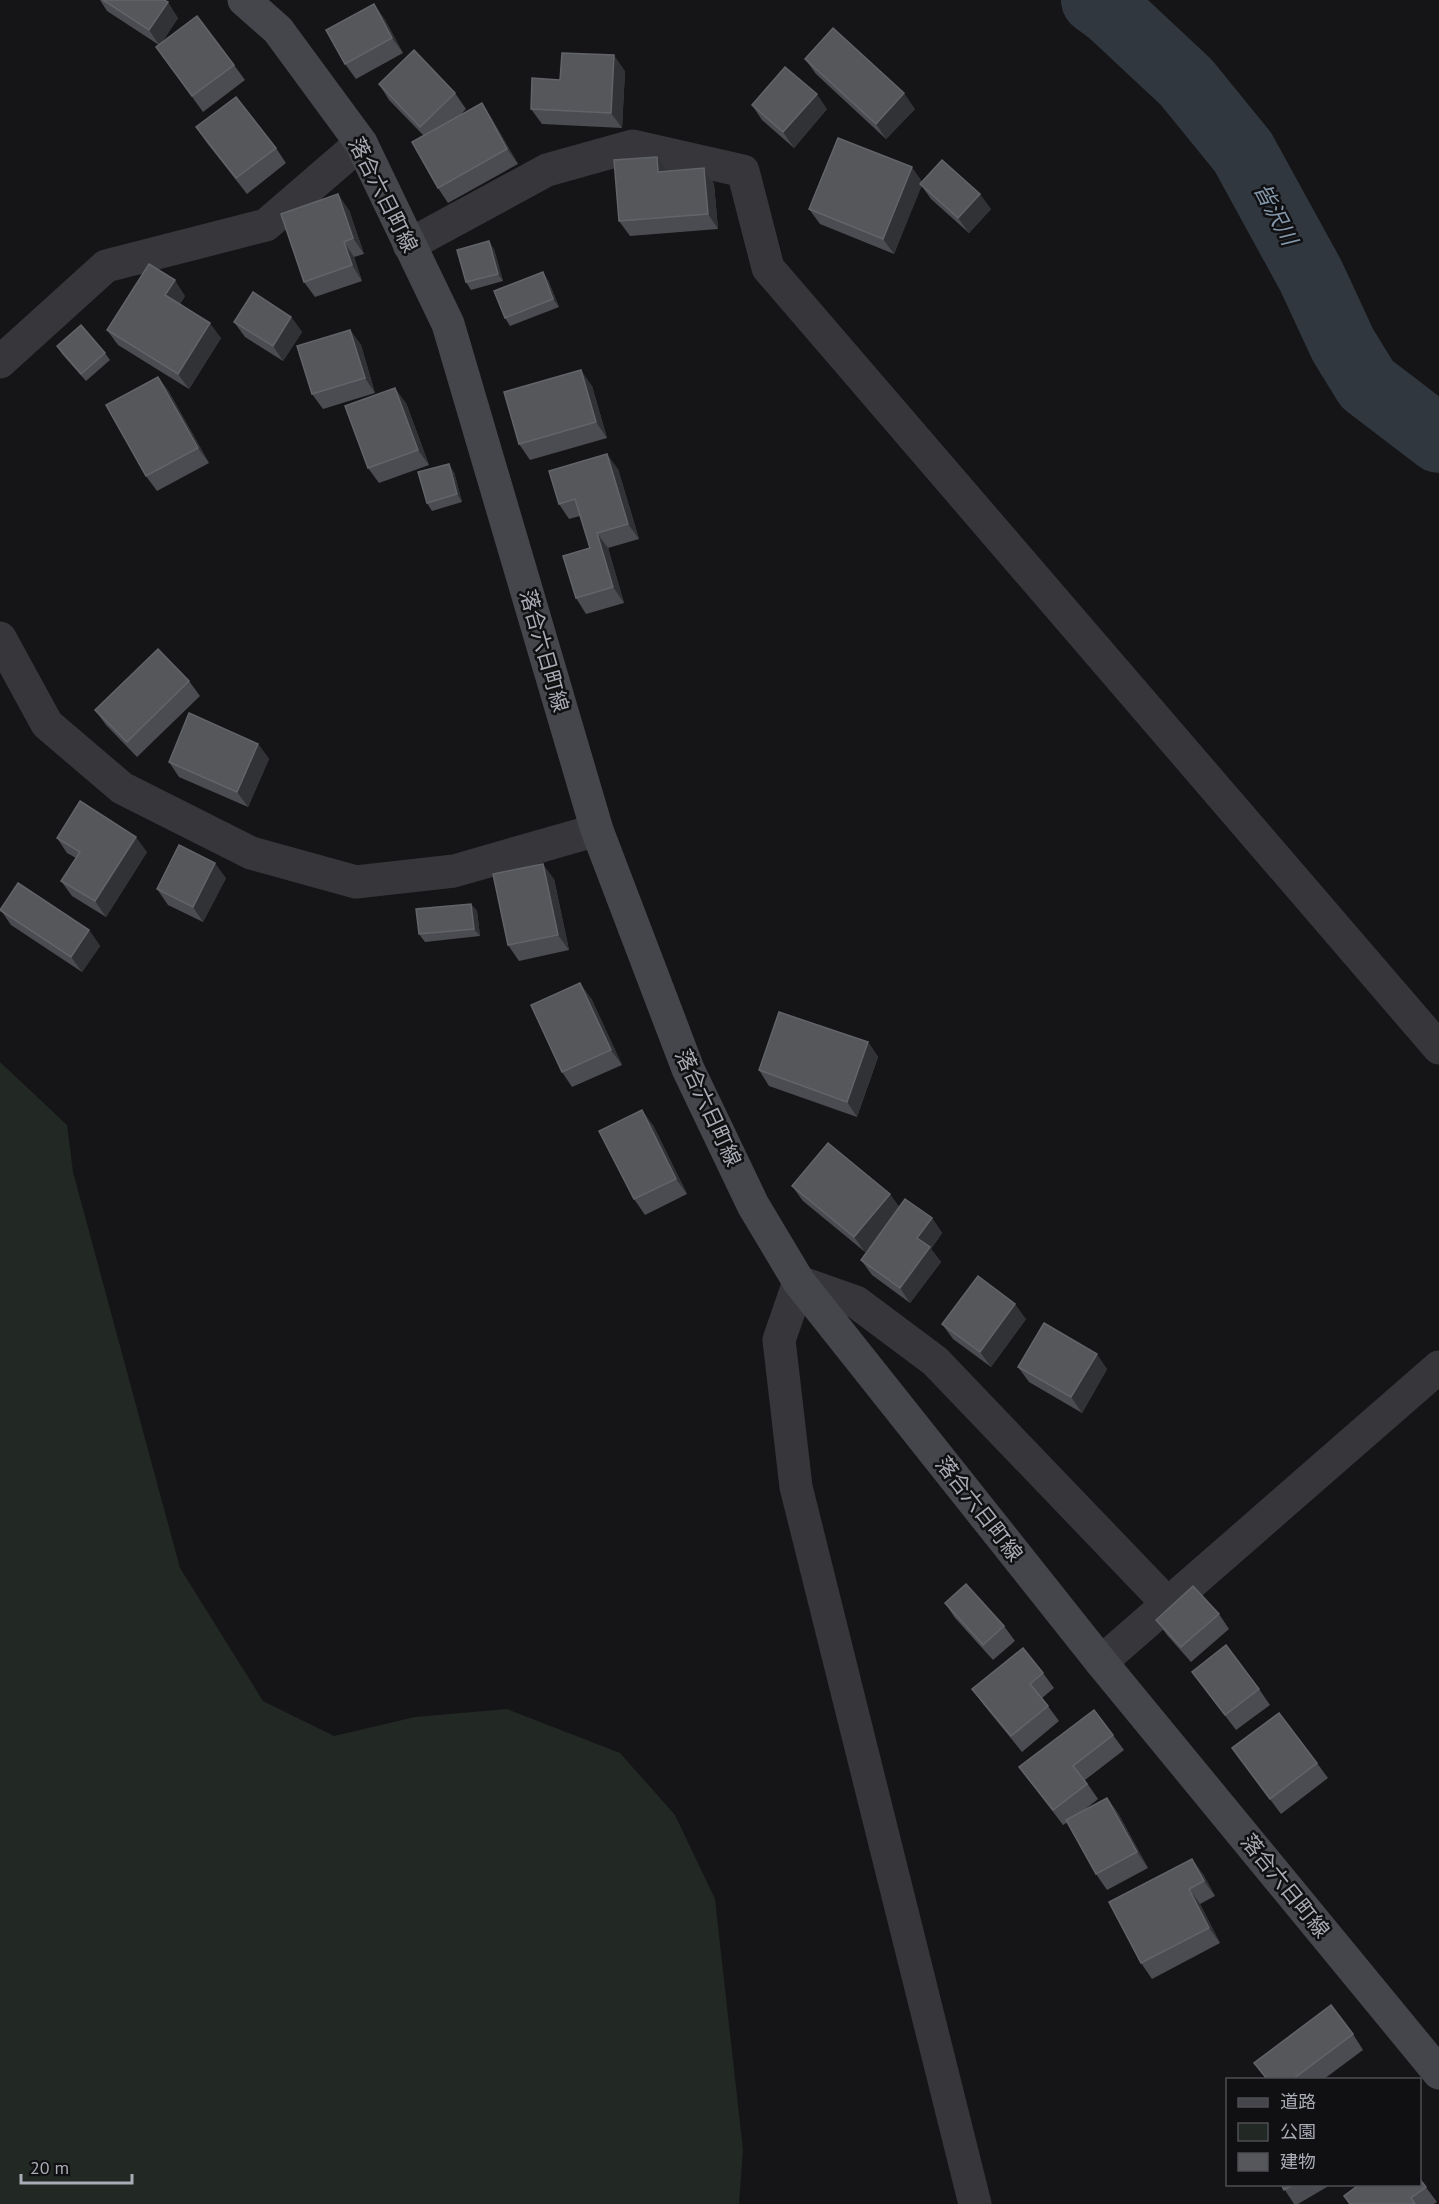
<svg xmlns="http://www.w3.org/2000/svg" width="1439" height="2204" font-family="'PT Sans','Noto Sans JP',sans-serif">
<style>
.green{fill:#222823}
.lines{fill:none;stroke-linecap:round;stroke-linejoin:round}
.river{stroke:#30373e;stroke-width:68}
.street{stroke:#37373b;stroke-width:33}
.secondary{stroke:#45464b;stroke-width:33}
.wall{fill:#4b4c51}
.shaded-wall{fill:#313235}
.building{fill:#55575b;stroke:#626469;stroke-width:1.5}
.labels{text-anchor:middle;stroke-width:5;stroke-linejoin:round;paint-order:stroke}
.street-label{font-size:21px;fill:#a9acb5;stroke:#101012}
.water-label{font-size:22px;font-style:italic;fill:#8498ac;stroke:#101012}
</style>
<rect width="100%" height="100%" fill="#151517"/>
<!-- green -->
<path class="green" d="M 0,1062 L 67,1125 L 73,1172 L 180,1568 L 263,1701 L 334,1736 L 415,1717 L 507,1709 L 620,1753 L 675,1815 L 715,1899 L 743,2150 L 739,2204 L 0,2204 Z"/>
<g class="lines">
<!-- river -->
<path class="river" d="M 1095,0 L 1110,11 L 1186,82 L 1243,152 L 1311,276 L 1343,345 L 1367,384 L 1439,439"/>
<!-- street -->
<g class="street">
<path d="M 409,245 L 547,170 L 633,146 L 743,171 L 768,268 L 1439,1048"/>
<path d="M 0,362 L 106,266 L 266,225 L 361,143"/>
<path d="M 0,638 L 47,724 L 122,788 L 251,853 L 356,882 L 454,871 L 597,830"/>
<path d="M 1101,1662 L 1439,1367"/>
<path d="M 975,2204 L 796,1487 L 779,1340 L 799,1282 L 856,1302 L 935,1361 L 1167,1603"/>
</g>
<!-- secondary -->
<path class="secondary" d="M 244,0 L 278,30 L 361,143 L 448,324 L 597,830 L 688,1069 L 753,1205 L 799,1282 L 1101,1662 L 1439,2073"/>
</g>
<!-- wall -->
<g class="wall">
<path d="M 100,0 L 164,0 L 178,18 L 161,43 L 234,65 L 245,80 L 203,112 L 156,47 L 159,45 L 107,11 Z"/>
<path d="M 374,4 L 385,20 L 403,53 L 356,79 L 345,64 Z"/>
<path d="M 805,59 L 915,109 L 886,139 L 816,74 Z"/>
<path d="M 625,71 L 622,128 L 542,124 L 531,109 Z"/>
<path d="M 379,84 L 455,93 L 466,109 L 458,117 L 482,103 L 492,119 L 518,164 L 448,203 L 438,188 L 424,136 L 389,100 Z"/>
<path d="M 752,105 L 827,109 L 794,148 L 762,120 Z"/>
<path d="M 196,127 L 276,148 L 286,163 L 247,194 L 207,143 Z"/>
<path d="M 704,168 L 714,184 L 718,229 L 630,236 L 619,221 L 668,171 Z"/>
<path d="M 922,182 L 991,209 L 969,233 L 931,199 L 921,185 L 894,254 L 820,224 L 809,209 Z"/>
<path d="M 349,210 L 364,254 L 354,257 L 362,281 L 315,297 L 304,282 Z"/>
<path d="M 494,249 L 503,281 L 471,290 L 466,282 Z"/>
<path d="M 548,280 L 559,307 L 510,326 L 505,318 Z"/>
<path d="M 185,296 L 180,304 L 221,338 L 189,389 L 118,345 L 107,330 Z"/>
<path d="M 291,317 L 302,332 L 283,361 L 245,337 L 234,322 Z"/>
<path d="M 350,330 L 361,345 L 375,393 L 323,409 L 312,394 Z"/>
<path d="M 57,346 L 105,353 L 110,360 L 86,381 L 62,354 Z"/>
<path d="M 158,377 L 169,392 L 209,463 L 157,491 L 146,476 Z"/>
<path d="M 592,386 L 607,438 L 530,460 L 519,444 Z"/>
<path d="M 406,403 L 429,465 L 379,483 L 368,468 Z"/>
<path d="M 618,469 L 639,539 L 608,548 L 624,603 L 586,614 L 576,598 L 590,548 L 580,516 L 569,519 L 559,504 Z"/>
<path d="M 454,472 L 462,502 L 432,511 L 427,503 Z"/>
<path d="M 189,681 L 200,696 L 137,757 L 106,725 L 95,710 Z"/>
<path d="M 258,744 L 269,759 L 248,807 L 179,777 L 169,762 Z"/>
<path d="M 57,838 L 147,852 L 106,917 L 72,896 L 61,881 L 76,858 L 67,853 Z"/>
<path d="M 226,878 L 203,922 L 168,905 L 157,889 Z"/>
<path d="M 554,879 L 569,950 L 519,961 L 508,945 Z"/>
<path d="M 471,904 L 477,911 L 480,936 L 425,942 L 419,934 Z"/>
<path d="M 0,909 L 89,930 L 100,946 L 82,972 L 11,925 Z"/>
<path d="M 591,998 L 622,1065 L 572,1087 L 562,1072 Z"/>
<path d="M 868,1042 L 878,1057 L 857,1117 L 769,1086 L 759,1070 Z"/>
<path d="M 653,1125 L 687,1194 L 645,1215 L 634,1199 Z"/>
<path d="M 792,1186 L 900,1207 L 932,1218 L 942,1233 L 931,1249 L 941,1262 L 910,1303 L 872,1275 L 861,1260 L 880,1234 L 865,1252 L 803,1201 Z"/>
<path d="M 1026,1319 L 991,1367 L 953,1339 L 942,1324 Z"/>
<path d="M 1018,1367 L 1107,1369 L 1082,1413 L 1029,1382 Z"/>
<path d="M 945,1603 L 1004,1626 L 1015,1641 L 993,1660 L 955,1618 Z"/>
<path d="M 1219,1614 L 1229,1629 L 1191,1662 L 1167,1635 L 1156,1620 Z"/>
<path d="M 1192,1672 L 1259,1689 L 1270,1705 L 1236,1730 Z"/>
<path d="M 1043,1673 L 1054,1688 L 1042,1698 L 1059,1721 L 1022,1752 L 983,1704 L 972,1689 Z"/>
<path d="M 1113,1735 L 1124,1750 L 1085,1780 L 1098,1799 L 1083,1811 L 1107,1798 L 1118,1813 L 1148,1868 L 1107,1890 L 1096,1874 L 1068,1822 L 1063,1825 L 1019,1767 Z"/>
<path d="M 1232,1748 L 1317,1763 L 1328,1778 L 1281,1814 Z"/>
<path d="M 1203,1874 L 1215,1896 L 1200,1904 L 1220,1943 L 1152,1979 L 1141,1963 L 1109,1902 Z"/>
<path d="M 1353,2034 L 1363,2050 L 1324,2079 L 1266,2079 Z"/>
<path d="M 1419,2178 L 1437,2202 L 1434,2204 L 1350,2204 Z"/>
<path d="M 1281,2184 L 1332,2184 L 1298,2204 L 1294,2204 Z"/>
</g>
<!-- shaded-wall -->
<g class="shaded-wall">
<path d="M 168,2 L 178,18 L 160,46 L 149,30 Z"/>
<path d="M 374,4 L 385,20 L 403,53 L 392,38 Z"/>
<path d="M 614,55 L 625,71 L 622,128 L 611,113 Z"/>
<path d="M 904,93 L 915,109 L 886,139 L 876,124 Z"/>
<path d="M 817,94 L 827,109 L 794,148 L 783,132 Z"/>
<path d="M 482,103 L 492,119 L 518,164 L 507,149 Z"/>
<path d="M 657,157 L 668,172 L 658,172 Z"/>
<path d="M 912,167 L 923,183 L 894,254 L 883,239 Z"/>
<path d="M 704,168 L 714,184 L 718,229 L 708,214 Z"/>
<path d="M 338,194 L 349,210 L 364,254 L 353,238 Z"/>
<path d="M 980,194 L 991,209 L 969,233 L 958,218 Z"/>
<path d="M 489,241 L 494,249 L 503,281 L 498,274 Z"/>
<path d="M 344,242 L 354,257 L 362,281 L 352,265 Z"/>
<path d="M 543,272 L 548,280 L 559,307 L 553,299 Z"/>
<path d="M 175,280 L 185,296 L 176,311 L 165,295 Z"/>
<path d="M 291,317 L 302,332 L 283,361 L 273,346 Z"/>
<path d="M 210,323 L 221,338 L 189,389 L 178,374 Z"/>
<path d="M 350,330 L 361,345 L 375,393 L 365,378 Z"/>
<path d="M 581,370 L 592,386 L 607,438 L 596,422 Z"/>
<path d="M 158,377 L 169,392 L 209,463 L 198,448 Z"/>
<path d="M 395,388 L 406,403 L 429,465 L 418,450 Z"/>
<path d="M 607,454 L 618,469 L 639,539 L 628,524 Z"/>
<path d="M 449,464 L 454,472 L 462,502 L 457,494 Z"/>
<path d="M 597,533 L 608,548 L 624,603 L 613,587 Z"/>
<path d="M 258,744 L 269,759 L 248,807 L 237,792 Z"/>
<path d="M 136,837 L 147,852 L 106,917 L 95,901 Z"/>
<path d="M 215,863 L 226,878 L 203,922 L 193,907 Z"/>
<path d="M 543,864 L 554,879 L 569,950 L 558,935 Z"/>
<path d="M 471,904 L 477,911 L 480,936 L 474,929 Z"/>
<path d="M 89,930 L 100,946 L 82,972 L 71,957 Z"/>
<path d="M 580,983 L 591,998 L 622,1065 L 611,1050 Z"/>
<path d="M 868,1042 L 878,1057 L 857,1117 L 847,1102 Z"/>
<path d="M 642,1110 L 653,1125 L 687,1194 L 676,1179 Z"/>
<path d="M 890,1194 L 901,1209 L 865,1252 L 854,1237 Z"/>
<path d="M 932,1218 L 942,1233 L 931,1249 L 941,1262 L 910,1303 L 900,1288 L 917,1238 Z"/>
<path d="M 1015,1304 L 1026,1319 L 991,1367 L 980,1352 Z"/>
<path d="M 1097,1354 L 1107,1369 L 1082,1413 L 1071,1397 Z"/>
<path d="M 1107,1798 L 1118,1813 L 1148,1868 L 1137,1852 Z"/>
<path d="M 1192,1859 L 1203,1874 L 1215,1896 L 1204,1881 Z"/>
<path d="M 1189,1889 L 1200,1904 L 1220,1943 L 1209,1928 Z"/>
</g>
<!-- building -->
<g class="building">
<path d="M 103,0 L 164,0 L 168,2 L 149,30 Z"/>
<path d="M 374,4 L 392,38 L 345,64 L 326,30 Z"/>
<path d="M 197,16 L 234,65 L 192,96 L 156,47 Z"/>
<path d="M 833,28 L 904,93 L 876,124 L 805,59 Z"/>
<path d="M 414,50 L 455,93 L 420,127 L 379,84 Z"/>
<path d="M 562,53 L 614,55 L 611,113 L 531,109 L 532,78 L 560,80 Z"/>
<path d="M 785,67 L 817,94 L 783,132 L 752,105 Z"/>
<path d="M 236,97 L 276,148 L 236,178 L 196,127 Z"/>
<path d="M 482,103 L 507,149 L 438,188 L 412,142 Z"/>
<path d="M 838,138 L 912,167 L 883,239 L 809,209 Z"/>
<path d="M 657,157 L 658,172 L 704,168 L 708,214 L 619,221 L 614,160 Z"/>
<path d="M 942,160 L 980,194 L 958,218 L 920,184 Z"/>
<path d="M 338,194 L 353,238 L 344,242 L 352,265 L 304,282 L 281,214 Z"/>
<path d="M 489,241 L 498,274 L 466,282 L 457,250 Z"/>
<path d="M 149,264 L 175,280 L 165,295 L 210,323 L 178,374 L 107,330 Z"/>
<path d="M 543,272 L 553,299 L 505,318 L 494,291 Z"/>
<path d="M 253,292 L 291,317 L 273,346 L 234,322 Z"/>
<path d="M 81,325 L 105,353 L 81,374 L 57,346 Z"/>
<path d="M 350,330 L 365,378 L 312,394 L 297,346 Z"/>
<path d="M 581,370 L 596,422 L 519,444 L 504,392 Z"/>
<path d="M 158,377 L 198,448 L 146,476 L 106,405 Z"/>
<path d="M 395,388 L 418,450 L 368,468 L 345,406 Z"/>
<path d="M 607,454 L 628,524 L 597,533 L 613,587 L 576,598 L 563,556 L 590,548 L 575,499 L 559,504 L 549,471 Z"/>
<path d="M 449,464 L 457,494 L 427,503 L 418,472 Z"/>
<path d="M 158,649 L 189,681 L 127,742 L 95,710 Z"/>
<path d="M 189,713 L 258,744 L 237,792 L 169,762 Z"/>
<path d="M 80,801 L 136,837 L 95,901 L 61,881 L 80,852 L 57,838 Z"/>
<path d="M 179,845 L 215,863 L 193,907 L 157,889 Z"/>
<path d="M 543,864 L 558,935 L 508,945 L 493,874 Z"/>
<path d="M 18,883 L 89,930 L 71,957 L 0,910 Z"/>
<path d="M 471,904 L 474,929 L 419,934 L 416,909 Z"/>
<path d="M 580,983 L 611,1050 L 562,1072 L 531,1005 Z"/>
<path d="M 779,1012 L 868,1042 L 847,1102 L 759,1070 Z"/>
<path d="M 642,1110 L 676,1179 L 634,1199 L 599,1131 Z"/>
<path d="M 828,1143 L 890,1194 L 854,1237 L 792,1186 Z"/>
<path d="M 905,1199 L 932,1218 L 917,1238 L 930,1247 L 900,1288 L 861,1260 Z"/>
<path d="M 978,1276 L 1015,1304 L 980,1352 L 942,1324 Z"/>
<path d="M 1044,1323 L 1097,1354 L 1071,1397 L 1018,1367 Z"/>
<path d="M 966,1584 L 1004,1626 L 983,1645 L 945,1603 Z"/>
<path d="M 1193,1586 L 1219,1614 L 1181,1647 L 1156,1620 Z"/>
<path d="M 1226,1645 L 1259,1689 L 1225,1715 L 1192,1672 Z"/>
<path d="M 1023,1648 L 1043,1673 L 1030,1684 L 1048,1706 L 1011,1736 L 972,1689 Z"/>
<path d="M 1094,1710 L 1113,1735 L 1073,1766 L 1087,1784 L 1053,1810 L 1019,1767 Z"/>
<path d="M 1279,1713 L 1317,1763 L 1270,1799 L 1232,1748 Z"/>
<path d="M 1107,1798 L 1137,1852 L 1096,1874 L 1066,1820 Z"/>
<path d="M 1192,1859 L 1204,1881 L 1189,1889 L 1209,1928 L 1141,1963 L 1109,1902 Z"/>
<path d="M 1331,2005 L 1353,2034 L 1293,2079 L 1267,2079 L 1254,2063 Z"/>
<path d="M 1419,2178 L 1426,2187 L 1411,2198 L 1415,2204 L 1350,2204 L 1344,2196 L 1360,2184 L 1419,2184 Z"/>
<path d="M 1281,2184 L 1294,2184 L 1284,2190 Z"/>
</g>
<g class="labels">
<!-- street labels -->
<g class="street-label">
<text transform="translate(383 195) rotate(63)" y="7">落合六日町線</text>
<text transform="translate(544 651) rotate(74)" y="7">落合六日町線</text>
<text transform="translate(708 1108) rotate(65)" y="7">落合六日町線</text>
<text transform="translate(979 1509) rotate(52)" y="7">落合六日町線</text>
<text transform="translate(1285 1886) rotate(51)" y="7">落合六日町線</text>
</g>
<!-- water labels -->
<g class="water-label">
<text transform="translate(1276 214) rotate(62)" y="8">皆沢川</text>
</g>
</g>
<!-- legend -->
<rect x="1226" y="2078" width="195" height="108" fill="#101012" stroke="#4d4e53" stroke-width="1.5"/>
<rect x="1238" y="2098" width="30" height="9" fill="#45464b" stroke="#4d4e53" stroke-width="1.5"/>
<text x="1280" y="2108" font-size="18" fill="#a9acb5">道路</text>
<rect x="1238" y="2123" width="30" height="18" fill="#222823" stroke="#4d4e53" stroke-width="1.5"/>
<text x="1280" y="2138" font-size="18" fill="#a9acb5">公園</text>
<rect x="1238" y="2153" width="30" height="18" fill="#55575b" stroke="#4d4e53" stroke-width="1.5"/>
<text x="1280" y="2168" font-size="18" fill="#a9acb5">建物</text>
<!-- scale -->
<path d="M21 2174v9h111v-9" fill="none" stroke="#a9acb5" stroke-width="3"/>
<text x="30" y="2174" font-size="18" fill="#a9acb5" stroke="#101012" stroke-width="4.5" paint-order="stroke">20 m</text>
</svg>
